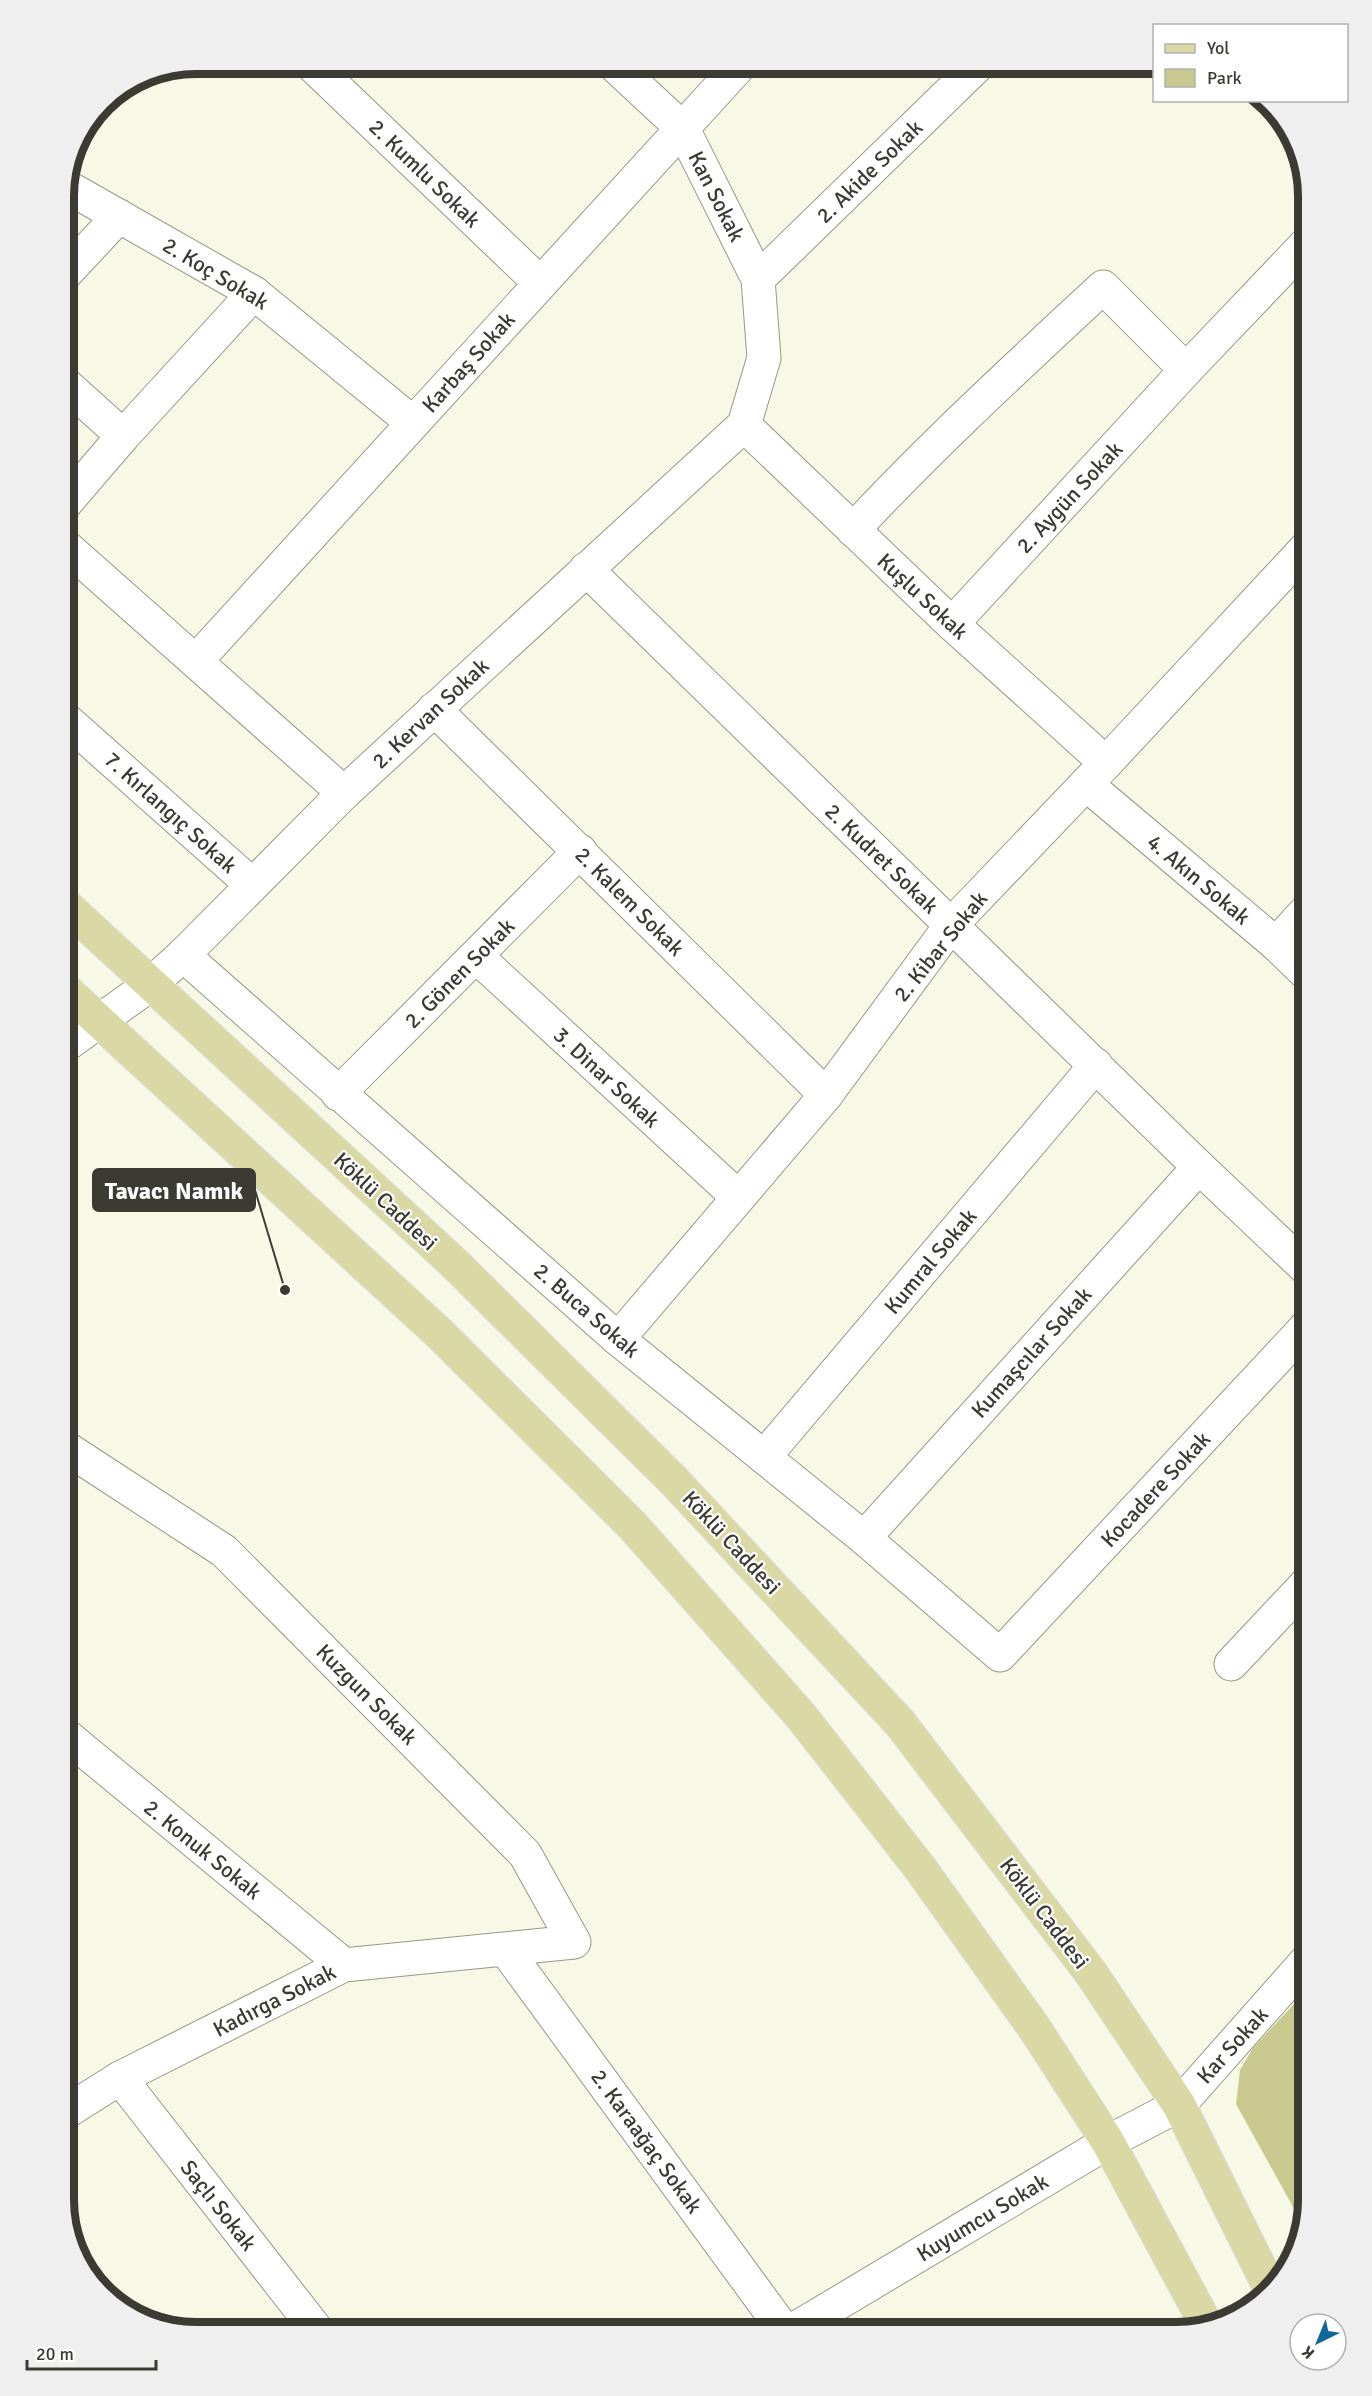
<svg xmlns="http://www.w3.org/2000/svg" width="1372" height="2396" font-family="Signika,sans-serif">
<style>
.green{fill:#c9c98f}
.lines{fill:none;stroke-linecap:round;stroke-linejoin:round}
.minor-casing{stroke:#979787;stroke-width:35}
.major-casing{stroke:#dcdcda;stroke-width:35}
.minor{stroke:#fff;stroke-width:33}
.major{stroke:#dad9a5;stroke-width:33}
.labels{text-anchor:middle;stroke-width:4.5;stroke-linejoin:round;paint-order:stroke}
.street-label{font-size:22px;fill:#3b3b34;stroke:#fff}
.rim{fill:none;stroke:#3b3b34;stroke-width:8}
.leader{fill:none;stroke:#3b3b34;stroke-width:2}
.callout-dot{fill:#3b3b34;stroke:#fff;stroke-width:2}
.callout{fill:#3b3b34;stroke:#3b3b34;stroke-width:2}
.callout-label{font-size:24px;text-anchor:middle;font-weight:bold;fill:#fff}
</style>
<rect width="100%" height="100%" fill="#f8f8e6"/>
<!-- green -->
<path class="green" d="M 1305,1992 L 1309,1992 L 1309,2200 L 1302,2223 L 1236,2104 L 1240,2070 L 1253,2048 Z"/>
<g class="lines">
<!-- minor casing -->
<g class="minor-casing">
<g id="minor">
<path d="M 310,63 L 540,283"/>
<path d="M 64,185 L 254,293 L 413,423"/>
<path d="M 63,276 L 119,216"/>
<path d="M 758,279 L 980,63"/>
<path d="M 63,382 L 123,436"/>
<path d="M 744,425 L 952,624 L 1106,763"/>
<path d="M 63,506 L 123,436 L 254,293"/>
<path d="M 853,530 C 932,445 1018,366 1103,287 L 1186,370"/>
<path d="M 63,544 L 344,793"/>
<path d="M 586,569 L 1199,1167 L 1309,1271"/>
<path d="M 952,624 L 1186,370 L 1309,241"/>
<path d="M 196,661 L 742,63"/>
<path d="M 434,709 L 826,1095"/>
<path d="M 63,717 L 251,884"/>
<path d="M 1086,784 L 1276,944 L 1309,976"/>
<path d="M 1276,944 L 1309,908"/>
<path d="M 183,955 L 618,1339 L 864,1538 L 1000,1655 L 1309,1324"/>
<path d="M 476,956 L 738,1197"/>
<path d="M 63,1047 L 151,984 L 183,955 L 344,793 L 744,425 L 764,358 L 758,279 L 683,129 L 612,63"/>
<path d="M 338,1094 L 580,851"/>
<path d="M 618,1339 L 826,1095 L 951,925 L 1106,763 L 1309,545"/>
<path d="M 764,1457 L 1096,1065"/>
<path d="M 864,1538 L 1199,1167"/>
<path d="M 1231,1664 L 1309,1581"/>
<path d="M 63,1733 L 344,1965"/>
<path d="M 506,1950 L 786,2333"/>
<path d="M 120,2078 L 319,2333"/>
<path d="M 63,2114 L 120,2078 L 344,1965 L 574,1942 L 525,1854 L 224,1551 L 63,1446"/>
<path d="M 788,2333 L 1108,2142 L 1179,2105 L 1309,1958"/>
</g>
</g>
<!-- major casing -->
<g class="major-casing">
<g id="major">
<path d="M 63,903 L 454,1263 L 674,1481 L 900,1723 L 1091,1973 L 1179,2105 L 1270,2288"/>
<path d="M 63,988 L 440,1334 L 632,1525 L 801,1716 L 920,1868 L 1035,2029 L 1108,2142 L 1207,2326"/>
</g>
</g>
<!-- minor -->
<use href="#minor" class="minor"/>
<!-- major -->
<use href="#major" class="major"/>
</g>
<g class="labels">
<!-- street labels -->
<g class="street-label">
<text transform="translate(869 171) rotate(-44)" y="8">2. Akide Sokak</text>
<text transform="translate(425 173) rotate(44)" y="8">2. Kumlu Sokak</text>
<text transform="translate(717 196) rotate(63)" y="8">Kan Sokak</text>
<text transform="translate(216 273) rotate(31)" y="8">2. Koç Sokak</text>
<text transform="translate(468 362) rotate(-48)" y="8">Karbaş Sokak</text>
<text transform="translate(1069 497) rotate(-47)" y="8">2. Aygün Sokak</text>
<text transform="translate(923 596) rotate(43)" y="8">Kuşlu Sokak</text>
<text transform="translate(430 713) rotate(-43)" y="8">2. Kervan Sokak</text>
<text transform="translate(171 812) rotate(42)" y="8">7. Kırlangıç Sokak</text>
<text transform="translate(882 858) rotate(44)" y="8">2. Kudret Sokak</text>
<text transform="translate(1199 879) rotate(40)" y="8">4. Akın Sokak</text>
<text transform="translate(630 901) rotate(45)" y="8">2. Kalem Sokak</text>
<text transform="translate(940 946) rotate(-51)" y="8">2. Kibar Sokak</text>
<text transform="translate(459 973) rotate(-45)" y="8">2. Gönen Sokak</text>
<text transform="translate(607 1077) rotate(43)" y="8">3. Dinar Sokak</text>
<text transform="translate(386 1201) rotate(43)" y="8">Köklü Caddesi</text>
<text transform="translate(930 1261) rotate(-50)" y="8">Kumral Sokak</text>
<text transform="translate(587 1310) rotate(41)" y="8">2. Buca Sokak</text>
<text transform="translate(1031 1352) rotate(-48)" y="8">Kumaşcılar Sokak</text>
<text transform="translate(1155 1489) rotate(-47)" y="8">Kocadere Sokak</text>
<text transform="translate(732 1542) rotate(47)" y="8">Köklü Caddesi</text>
<text transform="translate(367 1694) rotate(45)" y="8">Kuzgun Sokak</text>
<text transform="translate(203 1849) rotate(39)" y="8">2. Konuk Sokak</text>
<text transform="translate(1045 1913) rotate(53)" y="8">Köklü Caddesi</text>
<text transform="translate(274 2000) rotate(-27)" y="8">Kadırga Sokak</text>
<text transform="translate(1232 2045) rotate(-48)" y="8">Kar Sokak</text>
<text transform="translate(647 2141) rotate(54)" y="8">2. Karaağaç Sokak</text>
<text transform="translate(219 2205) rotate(52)" y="8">Saçlı Sokak</text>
<text transform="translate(982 2217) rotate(-31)" y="8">Kuyumcu Sokak</text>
</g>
</g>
<!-- crop -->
<path d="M0 0H1372V2396H0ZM196 74H1176A122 122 0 0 1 1298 196V2200A122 122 0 0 1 1176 2322H196A122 122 0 0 1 74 2200V196A122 122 0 0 1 196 74Z" fill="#efefef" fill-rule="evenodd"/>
<path class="rim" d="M196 74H1176A122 122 0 0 1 1298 196V2200A122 122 0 0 1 1176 2322H196A122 122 0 0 1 74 2200V196A122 122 0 0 1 196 74Z"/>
<!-- callouts -->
<path class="leader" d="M285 1290L255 1190"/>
<circle class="callout-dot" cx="285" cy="1290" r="6"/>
<rect class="callout" x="93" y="1169" width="162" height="42" rx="6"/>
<g class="callout-label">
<text x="174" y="1199">Tavacı Namık</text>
</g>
<!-- legend -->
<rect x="1153" y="24" width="195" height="78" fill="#ffffff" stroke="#b1b1ae" stroke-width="1.5"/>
<rect x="1165" y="44" width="30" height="9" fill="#dad9a5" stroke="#b1b1ae" stroke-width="1.5"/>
<text x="1207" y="54" font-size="18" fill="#3b3b34">Yol</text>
<rect x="1165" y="69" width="30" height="18" fill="#c9c98f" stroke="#b1b1ae" stroke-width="1.5"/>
<text x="1207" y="84" font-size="18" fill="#3b3b34">Park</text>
<!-- north arrow -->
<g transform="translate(1318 2342) rotate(223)"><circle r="28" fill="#ffffff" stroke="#b1b1ae" stroke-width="1.5"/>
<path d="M0-4.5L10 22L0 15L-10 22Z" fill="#106898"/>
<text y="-9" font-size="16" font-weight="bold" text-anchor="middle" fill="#3b3b34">K</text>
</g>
<!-- scale -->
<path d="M27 2360v9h129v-9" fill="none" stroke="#3b3b34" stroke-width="3"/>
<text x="36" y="2360" font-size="18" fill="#3b3b34" stroke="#ffffff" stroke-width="4.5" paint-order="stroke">20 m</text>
</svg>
